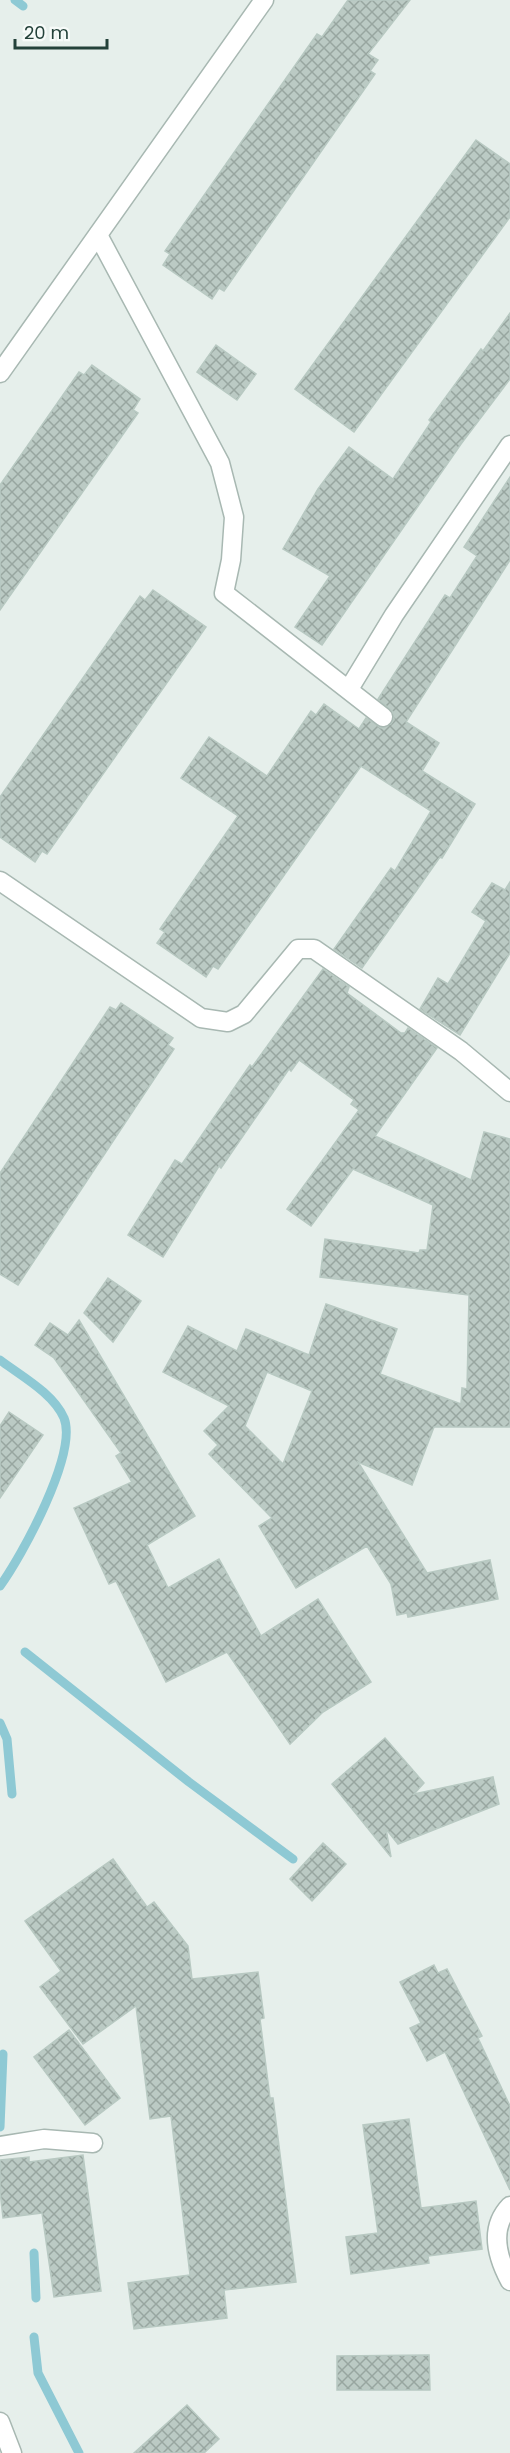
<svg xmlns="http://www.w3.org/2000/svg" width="510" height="2453" font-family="Poppins,sans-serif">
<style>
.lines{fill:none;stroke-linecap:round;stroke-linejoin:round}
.stream{stroke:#8ec9d4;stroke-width:9}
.building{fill:url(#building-cross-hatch);stroke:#b8c9c2;stroke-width:1.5;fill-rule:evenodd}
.minor-casing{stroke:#a8b8b2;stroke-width:21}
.minor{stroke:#fff;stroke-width:18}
</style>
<defs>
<pattern id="building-cross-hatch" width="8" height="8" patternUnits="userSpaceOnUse" patternTransform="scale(1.5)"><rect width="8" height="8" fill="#bbcac4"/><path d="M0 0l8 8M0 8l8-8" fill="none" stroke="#98a6a0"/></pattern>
</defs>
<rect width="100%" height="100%" fill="#e6efeb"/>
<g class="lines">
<!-- stream -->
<g class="stream">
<path d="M 15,0 L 23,6"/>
<path d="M 0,1360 C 21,1376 53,1393 64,1418 C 78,1453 22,1556 0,1586"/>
<path d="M 25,1652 L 189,1782 L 293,1859"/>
<path d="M 0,1723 L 7,1739 L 12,1794"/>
<path d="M 0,2127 L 3,2054"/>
<path d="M 34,2253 L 36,2298"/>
<path d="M 34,2337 L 38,2373 L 79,2453"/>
</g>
</g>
<!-- building -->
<g class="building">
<path d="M 348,0 L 410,0 L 368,54 L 378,60 L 370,71 L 375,74 L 224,291 L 219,288 L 212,299 L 163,265 L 170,254 L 165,251 L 317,34 L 322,37 Z"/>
<path d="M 476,140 L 510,164 L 510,217 L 354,432 L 295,389 Z"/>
<path d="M 510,313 L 510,379 L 461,444 L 322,645 L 295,627 L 330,576 L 283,549 L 318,489 L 349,447 L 393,479 L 431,422 L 429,420 L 481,349 L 483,351 Z"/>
<path d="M 216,345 L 256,374 L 237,400 L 197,372 Z"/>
<path d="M 92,365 L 140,399 L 133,410 L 138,413 L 0,610 L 0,485 L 79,372 L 84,375 Z"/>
<path d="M 510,477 L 510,560 L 406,722 L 439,743 L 422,771 L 475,804 L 442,858 L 440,857 L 362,968 L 334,949 L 391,868 L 395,871 L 431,811 L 361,766 L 218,969 L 213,966 L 206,977 L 157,943 L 165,932 L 160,929 L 238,816 L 181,778 L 209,737 L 267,776 L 311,711 L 316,715 L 324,704 L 359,729 L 366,718 L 381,728 L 391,724 L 394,719 L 393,712 L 378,699 L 445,595 L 450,598 L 477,556 L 464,547 Z"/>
<path d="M 153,590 L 206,627 L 47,854 L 42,851 L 35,862 L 0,837 L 0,797 L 140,596 L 145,600 Z"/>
<path d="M 510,882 L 510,953 L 460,1035 L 420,1009 L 438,978 L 448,984 L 486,921 L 472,912 L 492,883 L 505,890 Z"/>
<path d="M 323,969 L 349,987 L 347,993 L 401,1033 L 405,1033 L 408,1028 L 437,1048 L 375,1136 L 471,1180 L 484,1132 L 510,1139 L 510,1427 L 434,1427 L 412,1485 L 358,1462 L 427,1573 L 490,1560 L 498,1599 L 408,1617 L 407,1613 L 397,1615 L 391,1584 L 367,1546 L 296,1588 L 259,1526 L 272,1518 L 209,1454 L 218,1445 L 204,1431 L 229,1406 L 163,1372 L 188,1326 L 237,1351 L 246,1329 L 309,1355 L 326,1304 L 397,1329 L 380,1374 L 461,1404 L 462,1388 L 467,1389 L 469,1295 L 320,1277 L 325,1239 L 419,1253 L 420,1250 L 427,1250 L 433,1205 L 353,1169 L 311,1226 L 287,1209 L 359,1110 L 351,1104 L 354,1100 L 299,1060 L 291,1071 L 289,1069 L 221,1168 L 219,1166 L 163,1257 L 128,1235 L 175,1160 L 182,1164 L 250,1065 L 252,1067 ZM 267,1372 L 312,1391 L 283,1464 L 245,1426 Z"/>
<path d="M 121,1003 L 173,1038 L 168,1045 L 174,1049 L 18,1285 L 0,1274 L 0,1173 L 110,1007 L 116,1010 Z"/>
<path d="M 108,1278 L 141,1301 L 113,1342 L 84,1313 Z"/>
<path d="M 79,1320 L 195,1516 L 147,1545 L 168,1588 L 219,1559 L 261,1636 L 318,1599 L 371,1682 L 323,1712 L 290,1744 L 227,1652 L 166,1682 L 116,1581 L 109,1584 L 74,1508 L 132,1482 L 116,1456 L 121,1453 L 54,1358 L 35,1345 L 50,1323 L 68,1335 Z"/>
<path d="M 9,1412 L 43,1435 L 0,1498 L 0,1426 Z"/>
<path d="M 385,1738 L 424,1783 L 414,1794 L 493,1777 L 499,1804 L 398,1844 L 386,1829 L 391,1857 L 332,1784 Z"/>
<path d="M 323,1843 L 346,1864 L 312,1901 L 290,1879 Z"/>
<path d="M 113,1859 L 147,1907 L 154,1902 L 188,1946 L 192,1979 L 258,1972 L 264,2018 L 260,2019 L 270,2098 L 273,2098 L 296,2282 L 224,2290 L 227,2318 L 134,2329 L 128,2283 L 190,2275 L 171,2116 L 150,2119 L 136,2006 L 83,2044 L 40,1987 L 61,1971 L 25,1921 Z"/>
<path d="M 434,1965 L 438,1973 L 447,1969 L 482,2036 L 478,2038 L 510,2106 L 510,2190 L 445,2052 L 427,2061 L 410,2028 L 421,2023 L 400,1982 Z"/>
<path d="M 69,2030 L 120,2098 L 85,2125 L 34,2057 Z"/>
<path d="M 409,2119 L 421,2208 L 476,2201 L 482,2249 L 428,2256 L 429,2263 L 351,2274 L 346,2237 L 378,2233 L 363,2125 Z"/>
<path d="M 83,2155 L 101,2291 L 54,2297 L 42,2213 L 3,2218 L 0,2191 L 0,2160 L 29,2157 L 29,2162 Z"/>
<path d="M 429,2355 L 430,2390 L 337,2390 L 337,2356 Z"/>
<path d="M 187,2405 L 219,2439 L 204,2453 L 134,2453 Z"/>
</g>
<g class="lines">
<!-- minor casing -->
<g class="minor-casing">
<g id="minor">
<path d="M 98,235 L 220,463 L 234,517 L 231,560 L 224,593 L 383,717"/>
<path d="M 0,373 L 264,0"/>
<path d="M 349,689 L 394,615 L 510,445"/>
<path d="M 0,881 L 201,1018 L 228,1022 L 244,1014 L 298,949 L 314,949 L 461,1051 L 510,1092"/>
<path d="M 0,2146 L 44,2139 L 93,2143"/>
<path d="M 510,2206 C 489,2228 497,2257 510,2281"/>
<path d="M 0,2422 L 12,2453"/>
</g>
</g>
<!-- minor -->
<use href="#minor" class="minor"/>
</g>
<!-- scale -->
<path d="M15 39v9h92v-9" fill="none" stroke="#24423a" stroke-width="3"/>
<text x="24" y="39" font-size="18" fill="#24423a" stroke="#f7fbf9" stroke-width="4.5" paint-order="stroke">20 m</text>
</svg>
